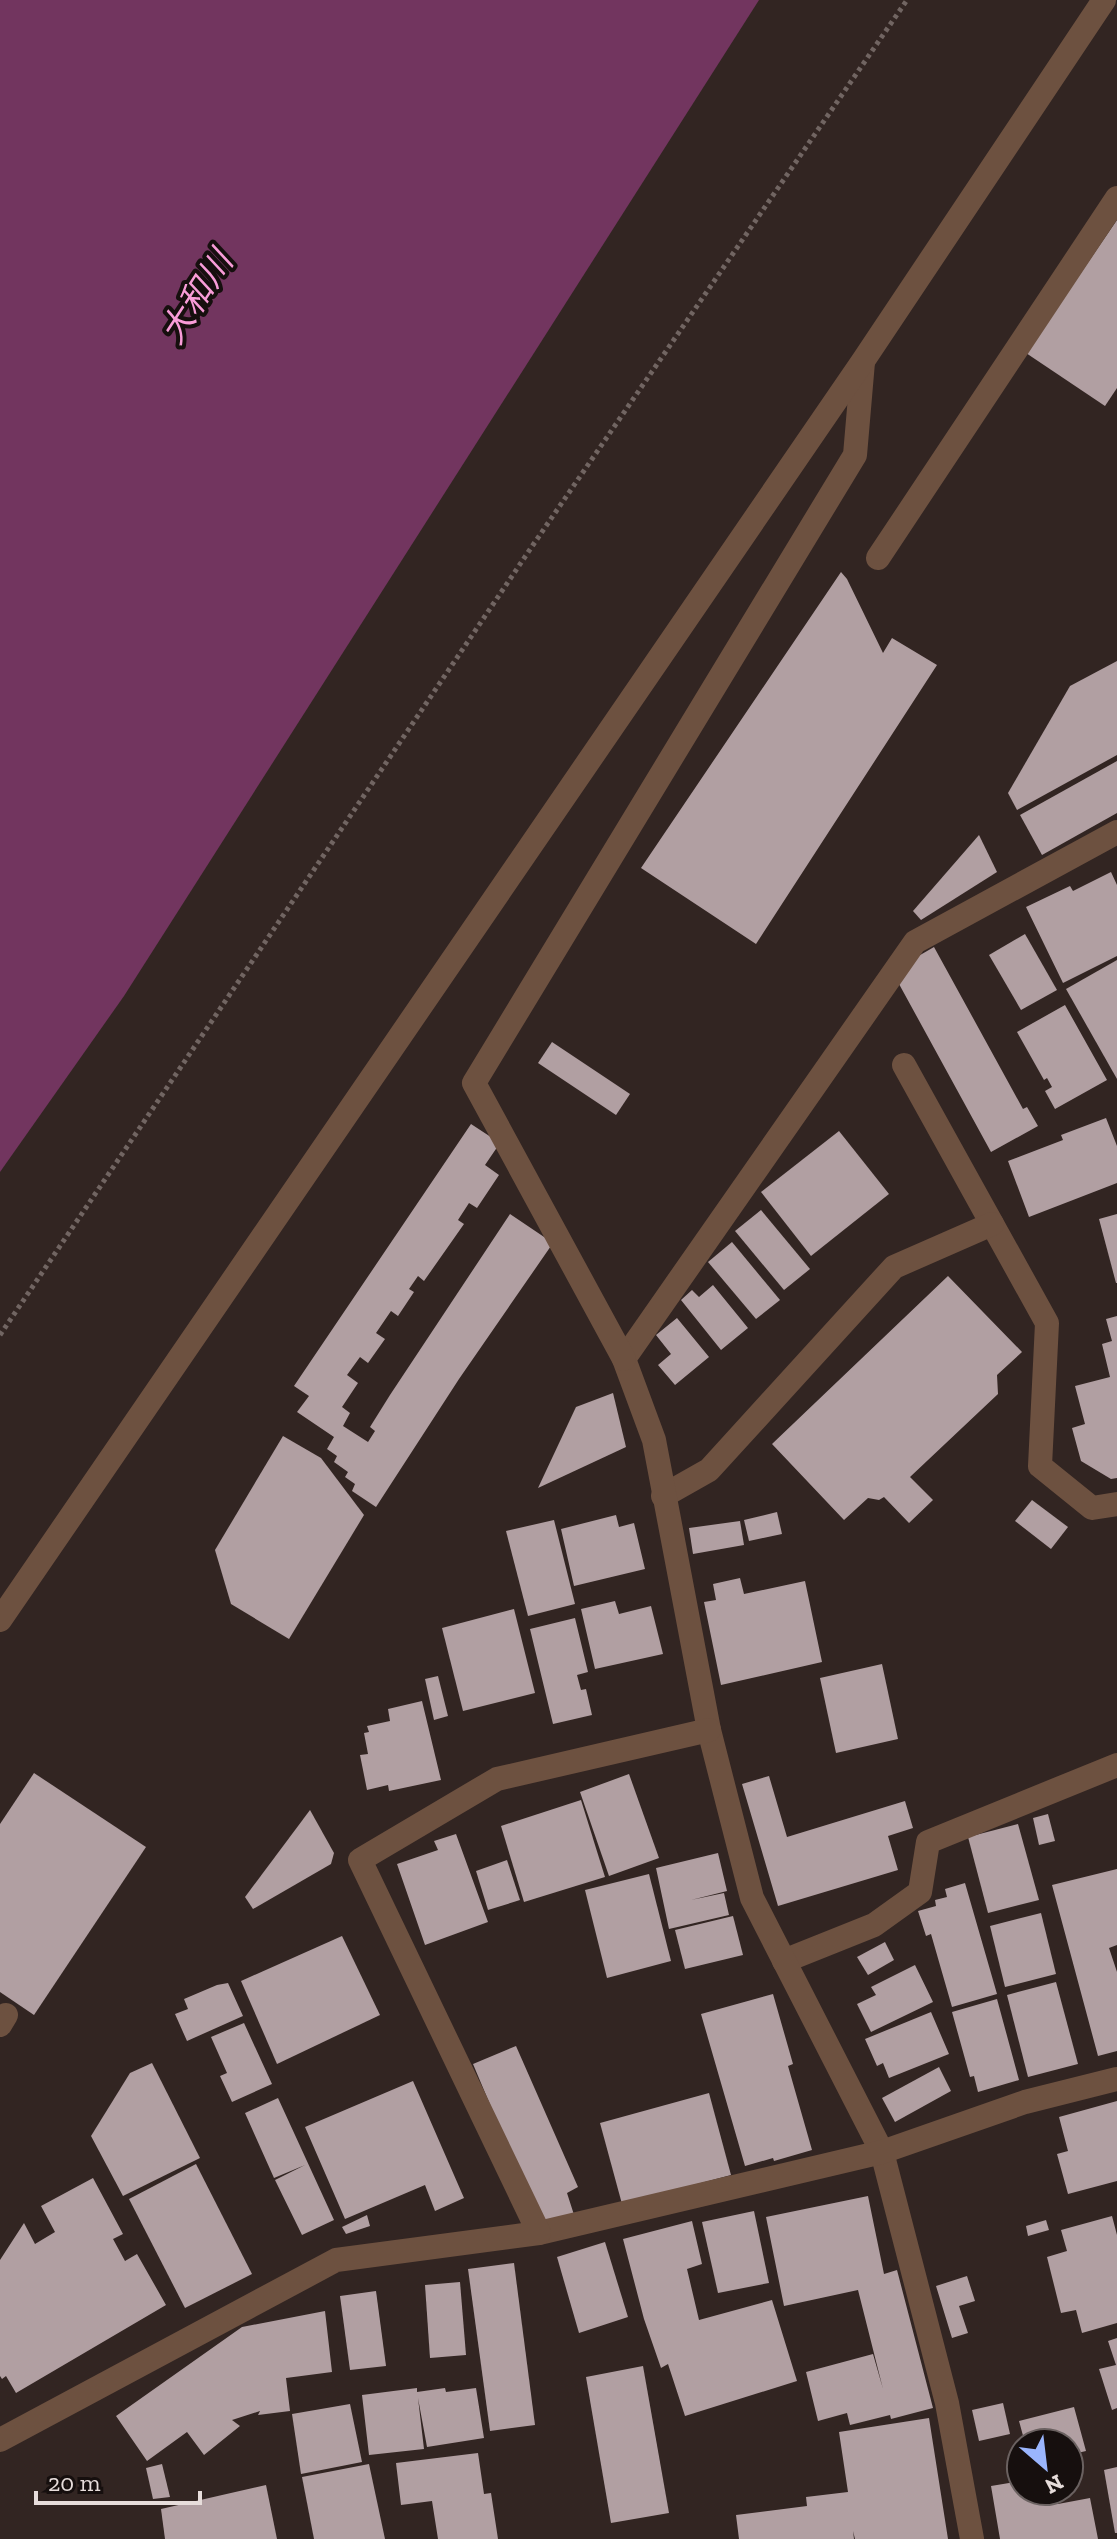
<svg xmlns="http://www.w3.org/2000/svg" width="1117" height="2539" font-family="'Zilla Slab','Noto Sans JP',serif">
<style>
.water{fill:#72355f}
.building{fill:#b19fa2}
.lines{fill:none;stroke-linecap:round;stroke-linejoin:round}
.path{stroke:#716562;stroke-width:5;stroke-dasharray:4 4;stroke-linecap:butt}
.lane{stroke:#6d5140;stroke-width:24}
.street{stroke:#6d5140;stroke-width:24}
.labels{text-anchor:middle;stroke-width:8;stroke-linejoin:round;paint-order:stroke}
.water-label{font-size:34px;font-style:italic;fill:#f89cd8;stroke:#160f0e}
</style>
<rect width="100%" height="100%" fill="#322522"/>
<!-- water -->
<path class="water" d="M 0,0 L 759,0 L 124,996 L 0,1172 Z"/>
<!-- building -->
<g class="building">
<path d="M 1117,220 L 1117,388 L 1105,406 L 1026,353 Z"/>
<path d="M 841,572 L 847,579 L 883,653 L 892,638 L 937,665 L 756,944 L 641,868 Z"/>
<path d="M 1117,661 L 1117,755 L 1017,810 L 1008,793 L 1070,686 Z"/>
<path d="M 1117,761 L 1117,813 L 1042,855 L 1020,815 Z"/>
<path d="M 979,835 L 997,872 L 921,920 L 913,911 Z"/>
<path d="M 1111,872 L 1117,885 L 1117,956 L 1063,983 L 1026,907 L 1070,886 L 1073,891 Z"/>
<path d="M 1025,934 L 1057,990 L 1021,1010 L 989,955 Z"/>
<path d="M 934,947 L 1023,1109 L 1027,1107 L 1038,1126 L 991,1152 L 899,984 L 915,958 Z"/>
<path d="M 1117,960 L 1117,1079 L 1066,989 Z"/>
<path d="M 1065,1005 L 1107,1080 L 1055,1109 L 1045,1091 L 1052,1087 L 1047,1078 L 1044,1080 L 1017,1032 Z"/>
<path d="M 552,1042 L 630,1094 L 616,1115 L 538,1063 Z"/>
<path d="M 1106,1118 L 1117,1146 L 1117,1183 L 1029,1217 L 1008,1161 L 1063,1140 L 1061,1135 Z"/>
<path d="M 471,1124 L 500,1143 L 485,1165 L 499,1175 L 477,1208 L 469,1203 L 458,1220 L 464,1224 L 424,1281 L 418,1276 L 409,1289 L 414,1292 L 398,1316 L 391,1311 L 376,1333 L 385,1339 L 368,1363 L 360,1357 L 347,1375 L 358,1383 L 342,1407 L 350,1413 L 343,1426 L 368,1442 L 375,1431 L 370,1427 L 390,1395 L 510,1214 L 553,1243 L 459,1379 L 376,1507 L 352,1491 L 355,1484 L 345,1477 L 348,1472 L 334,1462 L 337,1456 L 327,1449 L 334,1437 L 297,1412 L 309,1396 L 294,1386 Z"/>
<path d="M 839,1131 L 889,1194 L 811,1256 L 761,1192 Z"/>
<path d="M 761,1210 L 810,1269 L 784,1290 L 735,1231 Z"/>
<path d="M 1117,1214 L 1117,1283 L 1116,1283 L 1099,1219 Z"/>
<path d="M 732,1242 L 780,1300 L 756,1319 L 708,1262 Z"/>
<path d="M 948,1276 L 1022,1352 L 997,1375 L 998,1394 L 910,1477 L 933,1500 L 909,1523 L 884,1497 L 879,1500 L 868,1498 L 844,1520 L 772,1444 Z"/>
<path d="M 713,1285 L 748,1328 L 721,1350 L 681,1300 L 692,1290 L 699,1297 Z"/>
<path d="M 1117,1316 L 1117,1478 L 1111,1479 L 1081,1461 L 1072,1428 L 1085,1424 L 1075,1386 L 1110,1377 L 1102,1344 L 1112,1341 L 1106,1319 Z"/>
<path d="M 677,1318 L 709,1357 L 675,1385 L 658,1365 L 671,1354 L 656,1335 Z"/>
<path d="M 613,1393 L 626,1447 L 538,1488 L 576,1407 Z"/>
<path d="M 283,1436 L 321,1458 L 364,1515 L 289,1639 L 231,1604 L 215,1550 Z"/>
<path d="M 1032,1500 L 1068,1527 L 1051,1549 L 1015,1521 Z"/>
<path d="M 777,1512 L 782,1534 L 749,1541 L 744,1520 Z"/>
<path d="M 616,1515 L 619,1527 L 634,1523 L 645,1569 L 574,1586 L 561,1529 Z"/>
<path d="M 554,1520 L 575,1604 L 528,1616 L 506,1531 Z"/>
<path d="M 740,1521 L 744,1545 L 693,1554 L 689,1528 Z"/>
<path d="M 740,1578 L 744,1594 L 805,1581 L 822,1662 L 721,1685 L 704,1602 L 716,1600 L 713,1584 Z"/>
<path d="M 615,1601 L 619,1614 L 651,1606 L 663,1654 L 595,1669 L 581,1609 Z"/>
<path d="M 514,1609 L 535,1693 L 463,1711 L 442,1628 Z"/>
<path d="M 575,1618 L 588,1672 L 577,1675 L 581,1690 L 586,1689 L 592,1715 L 553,1724 L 530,1629 Z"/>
<path d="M 882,1664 L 898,1739 L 836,1753 L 820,1678 Z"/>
<path d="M 438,1676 L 448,1716 L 434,1720 L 425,1679 Z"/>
<path d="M 422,1701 L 441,1780 L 389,1791 L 388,1785 L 367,1790 L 360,1755 L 368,1754 L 364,1733 L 369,1732 L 367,1726 L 390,1721 L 388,1709 Z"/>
<path d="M 34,1773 L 146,1847 L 34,2015 L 0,1992 L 0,1824 Z"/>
<path d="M 629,1774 L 659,1858 L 609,1876 L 580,1792 Z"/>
<path d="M 769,1776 L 787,1837 L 905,1801 L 913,1828 L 888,1836 L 898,1870 L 778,1906 L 742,1784 Z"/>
<path d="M 581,1800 L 605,1877 L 524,1902 L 501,1826 Z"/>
<path d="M 310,1810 L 334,1853 L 331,1864 L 253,1909 L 245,1897 Z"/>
<path d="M 1048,1814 L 1055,1841 L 1039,1845 L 1033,1818 Z"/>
<path d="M 1018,1824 L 1039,1900 L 988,1913 L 968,1837 Z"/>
<path d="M 456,1834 L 488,1922 L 425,1945 L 397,1864 L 438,1850 L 434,1841 Z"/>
<path d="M 718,1853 L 727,1891 L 691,1900 L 724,1893 L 729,1915 L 669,1929 L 656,1868 Z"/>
<path d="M 507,1860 L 520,1900 L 488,1910 L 476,1871 Z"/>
<path d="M 1117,1869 L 1117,1945 L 1109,1948 L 1117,1972 L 1117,2051 L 1098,2056 L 1052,1885 Z"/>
<path d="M 649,1874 L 671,1961 L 607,1978 L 585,1890 Z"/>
<path d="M 965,1883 L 997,1994 L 952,2007 L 931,1934 L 926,1936 L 918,1911 L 936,1906 L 935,1900 L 947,1897 L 945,1889 Z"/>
<path d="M 1041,1913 L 1056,1974 L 1005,1987 L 990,1926 Z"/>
<path d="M 733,1916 L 743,1955 L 685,1969 L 675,1930 Z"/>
<path d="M 342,1936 L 380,2015 L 277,2064 L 241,1981 Z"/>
<path d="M 885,1942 L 894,1960 L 868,1975 L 857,1957 Z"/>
<path d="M 915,1965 L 933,2002 L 871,2032 L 857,2004 L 876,1995 L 871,1987 Z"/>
<path d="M 1056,1982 L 1078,2064 L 1028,2077 L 1007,1995 Z"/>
<path d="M 228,1983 L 243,2016 L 187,2041 L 175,2014 L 188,2009 L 184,1999 L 217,1985 Z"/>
<path d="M 773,1994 L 793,2064 L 788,2066 L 812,2150 L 774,2161 L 773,2158 L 745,2166 L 701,2014 Z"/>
<path d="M 997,1999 L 1019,2080 L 978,2092 L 974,2076 L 970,2077 L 952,2012 Z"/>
<path d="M 931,2012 L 949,2054 L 889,2078 L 883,2063 L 877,2066 L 865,2039 Z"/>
<path d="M 244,2023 L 272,2084 L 232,2102 L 220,2076 L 227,2073 L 211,2037 Z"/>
<path d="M 516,2046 L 578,2187 L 567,2193 L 576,2221 L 548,2224 L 537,2216 L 473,2064 Z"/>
<path d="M 152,2063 L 200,2158 L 123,2196 L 91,2136 L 130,2073 Z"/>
<path d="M 939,2067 L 951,2091 L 895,2122 L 882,2098 Z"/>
<path d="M 413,2081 L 464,2198 L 435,2211 L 425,2185 L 345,2219 L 305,2127 Z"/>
<path d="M 709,2093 L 731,2175 L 622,2204 L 600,2123 Z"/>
<path d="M 278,2098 L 334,2220 L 302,2235 L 275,2180 L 305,2165 L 274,2178 L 245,2113 Z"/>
<path d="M 1117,2101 L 1117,2181 L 1068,2194 L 1057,2154 L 1068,2151 L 1059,2117 Z"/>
<path d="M 196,2164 L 252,2274 L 185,2308 L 129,2199 Z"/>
<path d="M 93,2178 L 123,2234 L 113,2239 L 125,2261 L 137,2254 L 166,2305 L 16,2393 L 6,2376 L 2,2379 L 0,2376 L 0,2260 L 24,2223 L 35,2244 L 55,2232 L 41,2206 Z"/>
<path d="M 868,2196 L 884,2274 L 897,2270 L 933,2408 L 891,2419 L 890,2415 L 850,2425 L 847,2413 L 818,2421 L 806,2372 L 873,2354 L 883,2389 L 858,2290 L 784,2306 L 766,2217 Z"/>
<path d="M 754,2211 L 769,2283 L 718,2293 L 702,2222 Z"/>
<path d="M 367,2215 L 370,2226 L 346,2234 L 342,2227 Z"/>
<path d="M 1112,2216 L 1117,2235 L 1117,2323 L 1082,2333 L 1076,2310 L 1061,2313 L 1047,2257 L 1067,2251 L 1061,2230 Z"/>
<path d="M 1046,2220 L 1049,2230 L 1028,2236 L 1026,2226 Z"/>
<path d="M 692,2221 L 702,2264 L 687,2269 L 699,2320 L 772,2300 L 797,2381 L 685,2416 L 668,2364 L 661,2368 L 644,2319 L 623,2239 Z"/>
<path d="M 605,2242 L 628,2317 L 579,2333 L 557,2257 Z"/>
<path d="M 514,2263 L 535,2425 L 490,2431 L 468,2269 Z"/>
<path d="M 967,2276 L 975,2301 L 959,2306 L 968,2333 L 952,2338 L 936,2286 Z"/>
<path d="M 460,2282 L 466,2355 L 430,2358 L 425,2285 Z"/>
<path d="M 376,2291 L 386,2366 L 350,2370 L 340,2296 Z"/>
<path d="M 325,2311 L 332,2372 L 286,2378 L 290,2411 L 258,2415 L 260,2411 L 232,2420 L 240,2426 L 204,2455 L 187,2432 L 147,2461 L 116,2416 L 242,2327 Z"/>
<path d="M 1117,2338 L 1117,2408 L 1112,2410 L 1099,2369 L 1116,2365 L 1108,2341 Z"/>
<path d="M 643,2366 L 669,2513 L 611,2523 L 586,2377 Z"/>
<path d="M 417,2388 L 417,2392 L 445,2388 L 446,2392 L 476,2388 L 484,2438 L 427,2447 L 418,2398 L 424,2449 L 369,2455 L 362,2395 Z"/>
<path d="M 1003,2403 L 1010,2434 L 979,2441 L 972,2410 Z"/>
<path d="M 350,2404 L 362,2462 L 301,2474 L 292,2414 Z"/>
<path d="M 1074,2407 L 1086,2451 L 1069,2455 L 1069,2443 L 1025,2443 L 1019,2421 Z"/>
<path d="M 929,2418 L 948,2539 L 855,2539 L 853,2531 L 854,2539 L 739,2539 L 736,2515 L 807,2506 L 806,2497 L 848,2492 L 839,2432 Z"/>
<path d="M 478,2453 L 484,2494 L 491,2493 L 498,2539 L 438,2539 L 432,2501 L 401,2505 L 396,2463 Z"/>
<path d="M 162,2464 L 170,2497 L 153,2499 L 146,2468 Z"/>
<path d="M 369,2464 L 385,2539 L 314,2539 L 302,2477 Z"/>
<path d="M 1117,2467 L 1117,2533 L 1115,2533 L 1104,2470 Z"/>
<path d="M 1021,2481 L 1021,2491 L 1056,2491 L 1058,2504 L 1090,2498 L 1098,2539 L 1000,2539 L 991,2486 Z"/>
<path d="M 266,2485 L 277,2539 L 165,2539 L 161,2509 Z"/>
</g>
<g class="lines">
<!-- path -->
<path class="path" d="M 0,1335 L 533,545 L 907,0"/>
<!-- lane -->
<g class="lane">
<path d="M 904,1065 L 1047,1323 L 1040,1466 L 1092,1508 L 1117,1504"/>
<path d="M 663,1496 L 709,1470 L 894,1267 L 992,1224"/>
<path d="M 784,1961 L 874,1925 L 920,1892 L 928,1842 L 1117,1765"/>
<path d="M 972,2539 L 947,2403 L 882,2152 L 752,1898 L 709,1730 L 654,1440 L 624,1359 L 915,942 L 1117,832"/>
</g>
<!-- street -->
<g class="street">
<path d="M 878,558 L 1117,198"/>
<path d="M 624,1359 L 474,1083 L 855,455 L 863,362"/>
<path d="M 0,1620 L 863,361 L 1104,0"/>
<path d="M 0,2025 L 6,2015"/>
<path d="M 539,2233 L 882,2152 L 1025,2102 L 1117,2079"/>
<path d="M 0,2440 L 336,2260 L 539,2233 L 360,1860 L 497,1779 L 709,1730"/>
</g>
</g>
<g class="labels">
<!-- water labels -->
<g class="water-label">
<text transform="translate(196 297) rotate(-57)" y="12">大和川</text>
</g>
</g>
<!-- north arrow -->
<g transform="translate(1045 2467) rotate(152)"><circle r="38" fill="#160f0e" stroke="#6a6160" stroke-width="2"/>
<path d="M0-6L14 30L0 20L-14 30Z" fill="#9ab5fd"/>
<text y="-12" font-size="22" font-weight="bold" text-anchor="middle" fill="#e7dddb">N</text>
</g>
<!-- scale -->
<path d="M36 2491v12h164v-12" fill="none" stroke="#e7dddb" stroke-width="4"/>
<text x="48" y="2491" font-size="24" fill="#e7dddb" stroke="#160f0e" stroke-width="6" paint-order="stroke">20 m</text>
</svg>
